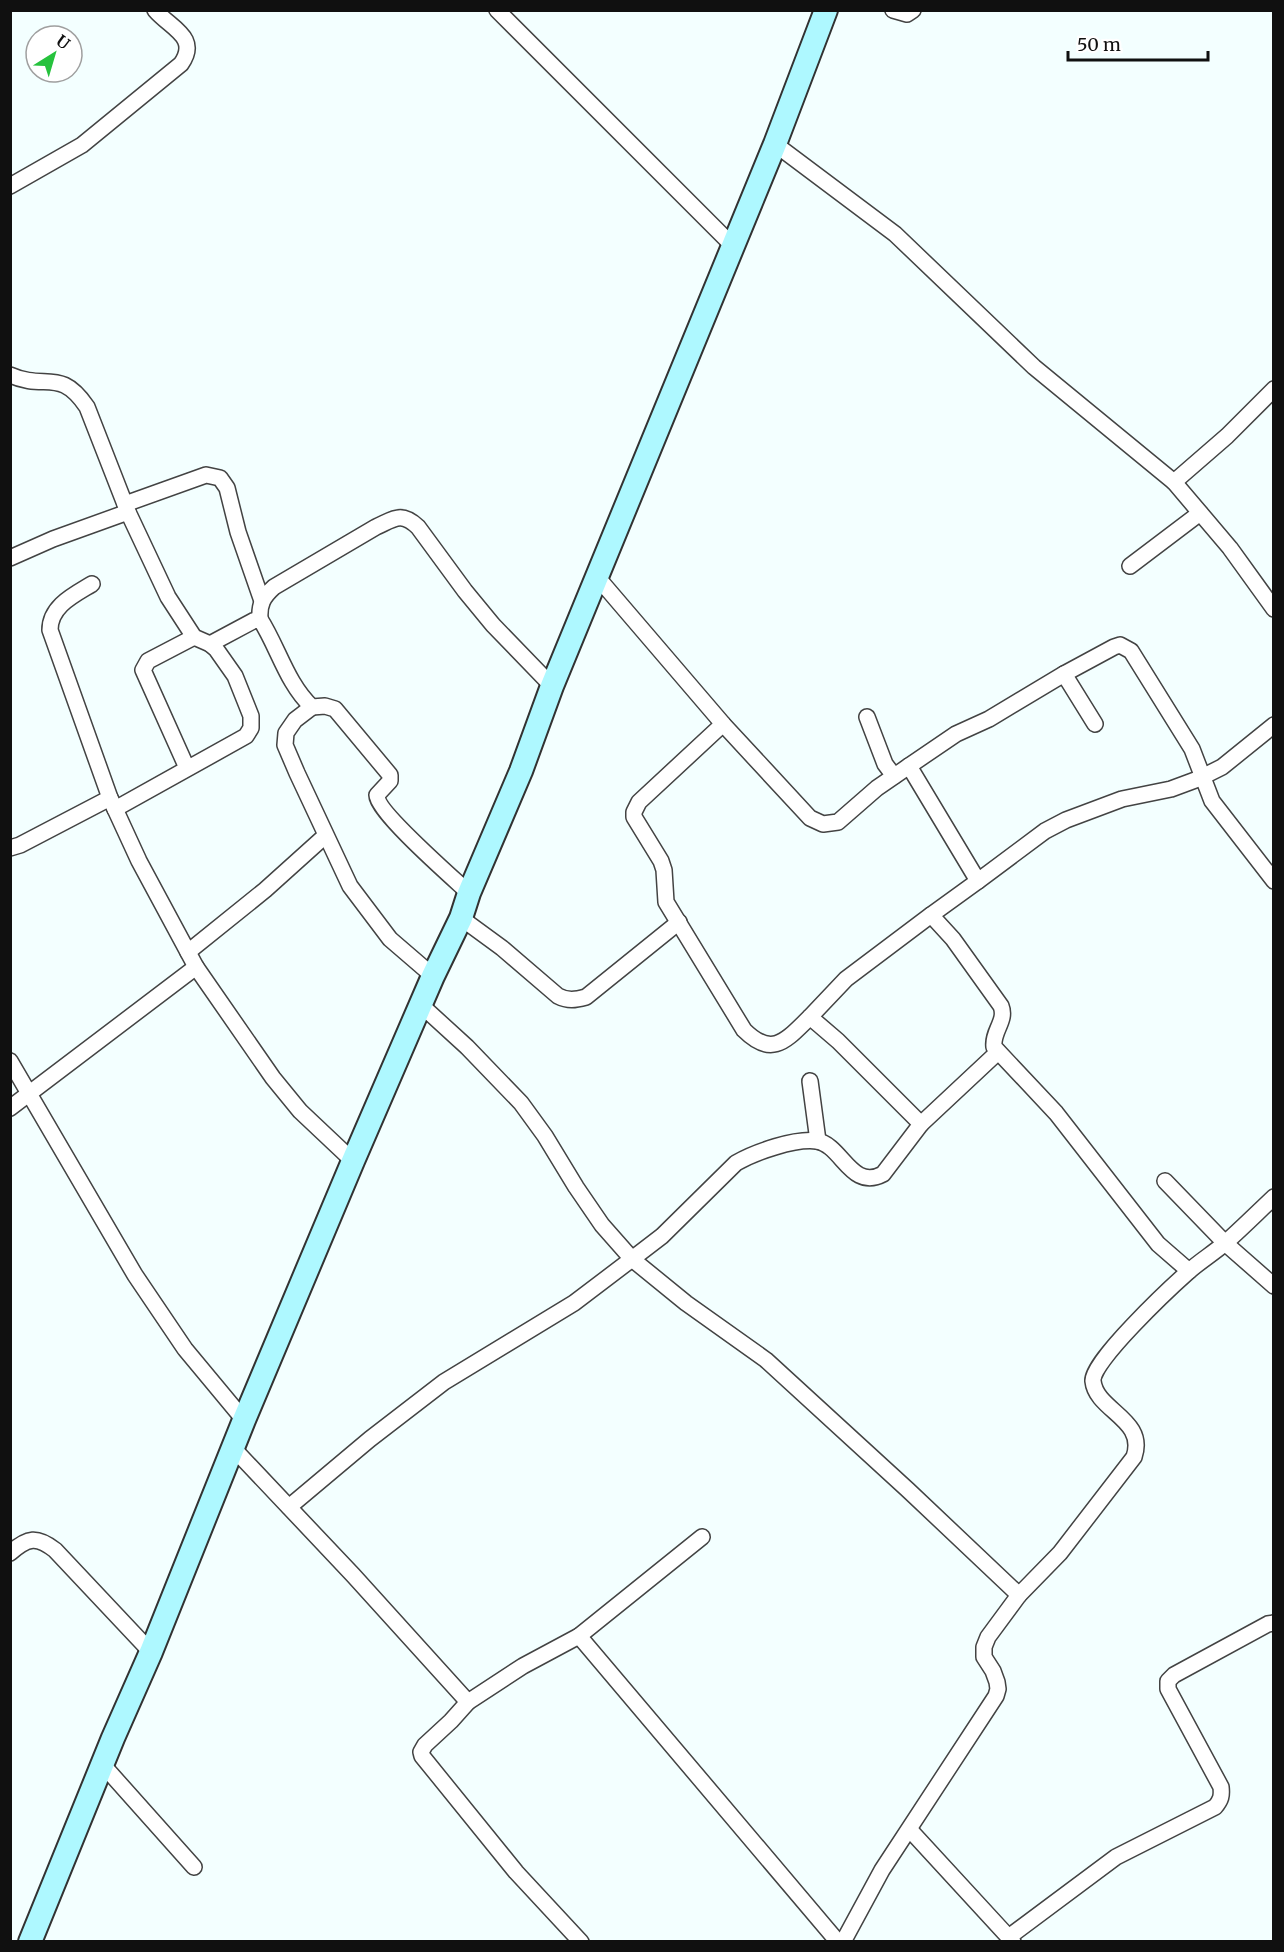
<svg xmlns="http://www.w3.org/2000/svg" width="1284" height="1952" font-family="Merriweather,serif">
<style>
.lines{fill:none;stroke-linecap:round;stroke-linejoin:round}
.street-casing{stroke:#434343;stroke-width:18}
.secondary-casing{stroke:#323232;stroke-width:26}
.street{stroke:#fff;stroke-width:15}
.secondary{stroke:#aef8ff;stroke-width:22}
</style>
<rect width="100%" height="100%" fill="#f3ffff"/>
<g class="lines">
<!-- street casing -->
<g class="street-casing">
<g id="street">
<path d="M 497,10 L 733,246"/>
<path d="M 893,10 L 907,14 L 913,10"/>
<path d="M 775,144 L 895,234 L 1034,367 L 1174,482 L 1230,548 L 1274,609"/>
<path d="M 10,186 L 82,145 L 181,64 C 200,37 170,28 155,10"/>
<path d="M 10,375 C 46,391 60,367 87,407 L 128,512 L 168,597 L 194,637 L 210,644 L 216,649 L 235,676 L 251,716 L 251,728 L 246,736 L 115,809"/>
<path d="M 1174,482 L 1227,436 L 1274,389"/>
<path d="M 125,504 L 206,475 L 220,478 L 227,488 L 238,532 L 262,601"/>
<path d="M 10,558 L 53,539 L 128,512"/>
<path d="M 1130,566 L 1200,513"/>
<path d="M 598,578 L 723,724 L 810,818 L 823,824 L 838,822 L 877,788 L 909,766 L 978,881 L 931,915 L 953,939 L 1001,1006 C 1007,1021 992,1031 994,1047 L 1056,1113 L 1158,1244 L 1189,1271"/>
<path d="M 92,584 C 74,595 50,606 50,630 L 110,798 L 139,861 L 196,967 L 273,1078 L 300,1111 L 353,1161"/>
<path d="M 260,619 C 259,604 263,597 274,587 L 376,527 C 394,519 401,511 418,527 L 465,591 L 493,625 L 552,686"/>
<path d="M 210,644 L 253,621 L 260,619 C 278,647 287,684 312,707 L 325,706 L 335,709 L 390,775 L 390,781 L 377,795 C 376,811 454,879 469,893"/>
<path d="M 1064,674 L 1114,647 L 1120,645 L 1131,651 L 1192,749 L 1212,801 L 1274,881"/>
<path d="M 312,707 L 295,720 L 286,733 L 285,745 L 297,773 L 350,886 L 390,939 L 433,976"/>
<path d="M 867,717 L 885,764 L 894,776"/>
<path d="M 723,724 L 639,802 L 634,812 L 634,817 L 661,861 L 664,870 L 666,902 L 744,1030 C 773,1059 787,1039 810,1017 L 838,1041 L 921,1124 L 998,1052"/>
<path d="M 909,766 L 956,734 L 989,719 L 1064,674 L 1095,724"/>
<path d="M 187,768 L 143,670 L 148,661 L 194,637"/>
<path d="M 10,848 L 20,845 L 110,798"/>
<path d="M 978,881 L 1045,831 L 1066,820 L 1122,799 L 1171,789 L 1198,779 L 1222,767 L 1274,725"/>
<path d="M 461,918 L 502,948 L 558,996 C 568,1001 575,1000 586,997 L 679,922"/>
<path d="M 188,952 L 265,890 L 325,836"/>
<path d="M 421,1005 L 467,1047 L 521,1103 L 545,1136 L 576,1187 L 602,1225 L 632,1259 L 686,1303 L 766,1360 L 908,1490 L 1019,1595"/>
<path d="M 810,1017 L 846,979 L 931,915"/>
<path d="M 10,1061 L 135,1275 L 185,1349 L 244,1420"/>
<path d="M 810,1081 L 818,1141"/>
<path d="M 10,1108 L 196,967"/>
<path d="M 1165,1181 L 1225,1243 L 1274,1286"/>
<path d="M 233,1448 L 353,1575 L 468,1702"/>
<path d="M 289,1507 L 370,1439 L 444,1382 L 574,1303 L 632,1259 L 662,1236 L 736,1163 C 755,1152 795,1138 817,1141 C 842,1145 851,1191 883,1174 L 921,1124"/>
<path d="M 10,1553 C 28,1537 37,1536 55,1550 L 151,1652"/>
<path d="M 579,1636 L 838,1942"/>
<path d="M 103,1765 L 194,1867"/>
<path d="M 910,1830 L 1013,1942"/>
<path d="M 1010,1936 L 1116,1857 L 1215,1807 C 1221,1800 1222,1796 1221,1787 L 1168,1689 L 1168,1681 L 1174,1675 L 1268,1624 L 1274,1623"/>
<path d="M 581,1942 L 516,1872 L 422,1756 L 421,1752 L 425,1745 L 451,1721 L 468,1702 L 523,1666 L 579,1636 L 702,1537"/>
<path d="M 843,1942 L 882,1870 L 996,1696 L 998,1689 L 997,1682 L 993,1671 L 984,1657 L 984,1647 L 988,1637 L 1019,1595 L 1060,1553 L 1134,1457 C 1147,1419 1096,1411 1093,1381 C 1091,1362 1170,1288 1188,1272 C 1199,1262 1212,1254 1224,1244 C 1241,1229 1257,1213 1274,1197"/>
</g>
</g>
<!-- secondary casing -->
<g class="secondary-casing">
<path id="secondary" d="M 30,1942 L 113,1738 L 151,1652 L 244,1420 L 353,1161 L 433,976 L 461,918 L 469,893 L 521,771 L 552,686 L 775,144 L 826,10"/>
</g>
<!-- street -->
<use href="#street" class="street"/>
<!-- secondary -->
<use href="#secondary" class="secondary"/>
</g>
<!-- border -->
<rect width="1284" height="1952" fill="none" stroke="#101010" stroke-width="24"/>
<!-- north arrow -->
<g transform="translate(54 54) rotate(37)"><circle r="28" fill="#ffffff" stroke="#9f9f9f" stroke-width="1.5"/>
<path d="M0-4.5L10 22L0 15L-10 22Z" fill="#26c23d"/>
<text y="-9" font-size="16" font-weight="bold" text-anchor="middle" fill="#101010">U</text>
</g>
<!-- scale -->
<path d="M1068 51v9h140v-9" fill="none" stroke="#101010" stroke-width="3"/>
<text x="1077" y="51" font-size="18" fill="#101010" stroke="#ffffff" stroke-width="4.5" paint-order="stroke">50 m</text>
</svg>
